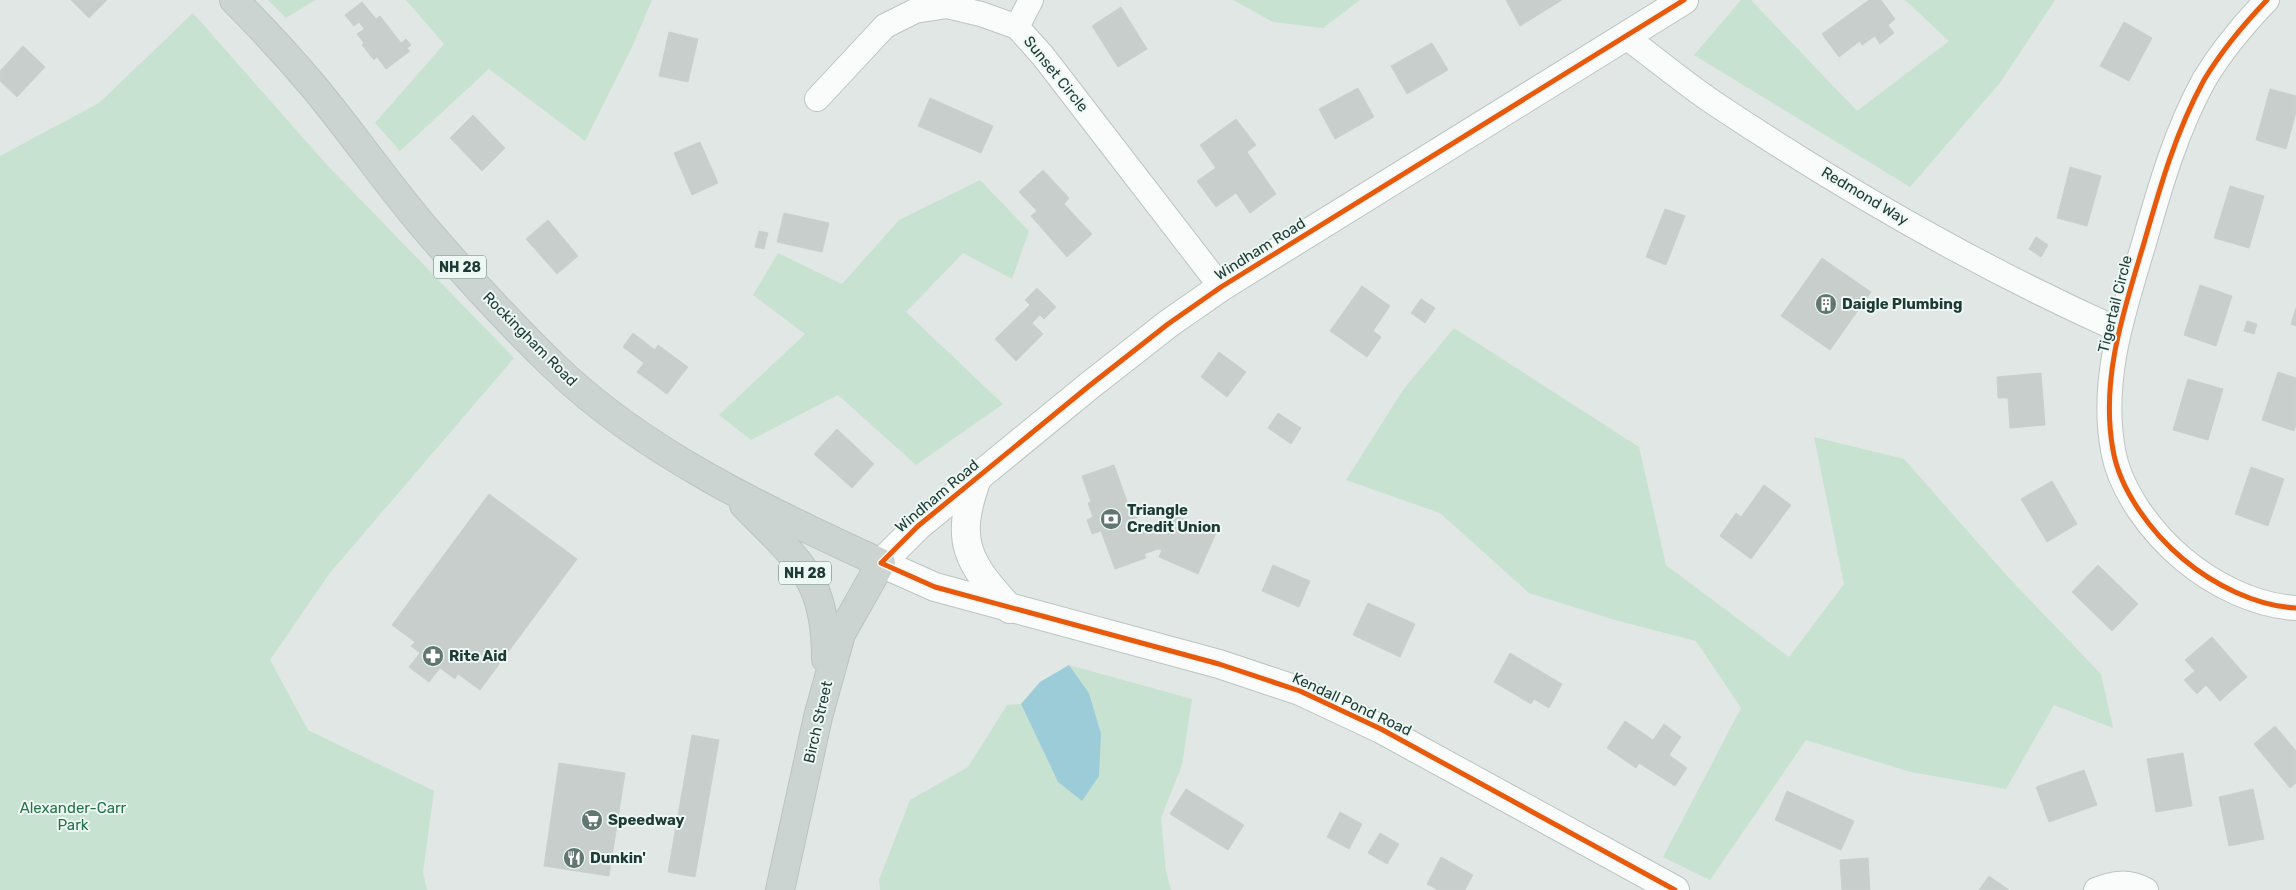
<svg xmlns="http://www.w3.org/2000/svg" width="2296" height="890" font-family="Rubik,sans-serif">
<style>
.green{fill:#c8e2d1}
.water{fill:#9dccd9}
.building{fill:#c7cecb;stroke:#c9d0cd}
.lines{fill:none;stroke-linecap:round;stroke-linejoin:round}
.street-casing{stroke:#bdc4c1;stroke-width:26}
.secondary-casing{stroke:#bcc4c2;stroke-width:30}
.primary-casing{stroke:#bac4c2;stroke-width:30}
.street{stroke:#fafbfb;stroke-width:24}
.secondary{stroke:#fafbfb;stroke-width:28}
.primary{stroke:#ccd4d2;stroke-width:28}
.cycleway-casing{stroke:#edf7f3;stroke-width:8}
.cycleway{stroke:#e8590c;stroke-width:5}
.labels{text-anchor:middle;stroke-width:4;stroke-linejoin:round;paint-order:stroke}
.shield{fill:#edf7f3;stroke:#5c736e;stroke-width:1}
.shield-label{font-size:14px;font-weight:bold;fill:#1e3a35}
.street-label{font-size:15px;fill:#1e3a35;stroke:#edf7f3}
.poi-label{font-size:15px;font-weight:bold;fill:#1e3a35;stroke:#edf7f3;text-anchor:start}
.park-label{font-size:15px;fill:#26734a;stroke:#edf7f3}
</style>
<rect width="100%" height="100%" fill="#e0e7e4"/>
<!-- green -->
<g class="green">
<path d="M 268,0 L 315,0 L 286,18 Z"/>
<path d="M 406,0 L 652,0 L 632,47 L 585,141 L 489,69 L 400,151 L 375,123 L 444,44 Z"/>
<path d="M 1233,0 L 1360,0 L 1323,28 L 1273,22 Z"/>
<path d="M 1741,0 L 1751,0 L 1857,111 L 1949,41 L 1905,0 L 2055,0 L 1999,84 L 1910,187 L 1694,55 Z"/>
<path d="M 193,13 L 327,165 L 514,358 L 329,574 L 270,660 L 308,730 L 434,791 L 423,872 L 427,890 L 0,890 L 0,156 L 99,103 Z"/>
<path d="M 980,180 L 1029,231 L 1012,279 L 963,253 L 906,312 L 1003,404 L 916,465 L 838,395 L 751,440 L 719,415 L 805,334 L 753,295 L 778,253 L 842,284 L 899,220 Z"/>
<path d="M 1454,328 L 1639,447 L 1666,565 L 1789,657 L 1844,584 L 1814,437 L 1904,459 L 2008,577 L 2101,674 L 2113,728 L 2054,705 L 2006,789 L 1911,772 L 1806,740 L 1710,880 L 1663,857 L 1741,708 L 1696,641 L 1615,620 L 1529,593 L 1440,513 L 1346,480 L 1403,390 Z"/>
<path d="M 1069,665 L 1192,699 L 1182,765 L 1161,818 L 1166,871 L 1171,890 L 880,890 L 879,880 L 910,800 L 968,767 L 1007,705 L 1021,704 L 1058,782 L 1082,801 L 1089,693 Z"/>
</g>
<!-- water -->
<path class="water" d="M 1069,665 L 1089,693 L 1101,734 L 1099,776 L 1082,801 L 1058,782 L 1021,704 L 1040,682 Z"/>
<!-- building -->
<g class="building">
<path d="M 71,0 L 107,0 L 89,18 Z"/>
<path d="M 1506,0 L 1562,0 L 1520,26 Z"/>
<path d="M 1869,0 L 1881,0 L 1895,19 L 1888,25 L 1894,33 L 1880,44 L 1875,36 L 1862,45 L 1860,41 L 1839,57 L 1822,34 Z"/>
<path d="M 362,2 L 376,19 L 380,16 L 401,43 L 406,39 L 411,45 L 407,48 L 410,51 L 386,69 L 377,57 L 374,60 L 362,45 L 364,43 L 357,34 L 364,29 L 359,22 L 354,26 L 345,15 Z"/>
<path d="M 1121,7 L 1147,49 L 1118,67 L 1092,26 Z"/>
<path d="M 2124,22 L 2152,38 L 2129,81 L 2100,66 Z"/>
<path d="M 669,32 L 698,39 L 688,82 L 659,76 Z"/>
<path d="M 1432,43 L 1448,70 L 1407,94 L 1391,66 Z"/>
<path d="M 23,46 L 45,67 L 17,97 L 0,81 L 0,71 Z"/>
<path d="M 1358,88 L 1374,117 L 1335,139 L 1319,109 Z"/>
<path d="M 2270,89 L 2296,96 L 2296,112 L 2286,149 L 2256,140 Z"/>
<path d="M 930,98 L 993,126 L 981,153 L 918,126 Z"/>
<path d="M 473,115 L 505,148 L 482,171 L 450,138 Z"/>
<path d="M 1236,119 L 1256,145 L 1247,152 L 1276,194 L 1250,213 L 1236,193 L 1216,207 L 1197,181 L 1216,168 L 1200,145 Z"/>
<path d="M 700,142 L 718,183 L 692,195 L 674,153 Z"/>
<path d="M 2070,167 L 2101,176 L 2087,226 L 2057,218 Z"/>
<path d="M 1043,170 L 1069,198 L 1064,204 L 1092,234 L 1067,257 L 1031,216 L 1037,211 L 1019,192 Z"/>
<path d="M 2230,186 L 2264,196 L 2249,248 L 2214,238 Z"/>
<path d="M 1665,209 L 1685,216 L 1666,265 L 1646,257 Z"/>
<path d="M 784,213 L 829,223 L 822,252 L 777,242 Z"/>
<path d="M 548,220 L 578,256 L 557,274 L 526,239 Z"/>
<path d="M 759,231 L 768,233 L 764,249 L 755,247 Z"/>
<path d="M 2036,237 L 2048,245 L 2041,257 L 2029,249 Z"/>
<path d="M 1822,258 L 1871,292 L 1830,350 L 1781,316 Z"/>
<path d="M 2200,285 L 2232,296 L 2216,346 L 2184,335 Z"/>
<path d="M 1362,286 L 1390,306 L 1373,331 L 1381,337 L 1367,357 L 1330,331 Z"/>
<path d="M 1037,288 L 1056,307 L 1044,319 L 1040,315 L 1032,323 L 1043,334 L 1016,361 L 995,339 L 1030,305 L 1025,300 Z"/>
<path d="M 1421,299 L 1435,308 L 1425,323 L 1411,313 Z"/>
<path d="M 2296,308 L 2296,326 L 2291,324 Z"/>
<path d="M 2247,321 L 2257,324 L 2254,334 L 2244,331 Z"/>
<path d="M 633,333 L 655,350 L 658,345 L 688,367 L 667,394 L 637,372 L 644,363 L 623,347 Z"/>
<path d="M 1219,352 L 1246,372 L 1227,397 L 1201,377 Z"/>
<path d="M 2278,372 L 2296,378 L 2296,424 L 2294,431 L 2262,420 Z"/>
<path d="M 2041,373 L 2045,425 L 2010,428 L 2008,398 L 1998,398 L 1997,377 Z"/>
<path d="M 2188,379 L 2223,389 L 2208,440 L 2173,430 Z"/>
<path d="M 1278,413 L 1301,428 L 1291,444 L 1268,428 Z"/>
<path d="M 837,429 L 874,464 L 852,488 L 814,454 Z"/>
<path d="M 1114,465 L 1129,507 L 1136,505 L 1140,516 L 1133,519 L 1137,529 L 1158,522 L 1164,524 L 1169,513 L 1216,533 L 1198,574 L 1159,557 L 1162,550 L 1158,549 L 1144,554 L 1146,558 L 1115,569 L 1101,531 L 1092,534 L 1087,520 L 1093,517 L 1088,503 L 1091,502 L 1082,476 Z"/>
<path d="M 2251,467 L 2284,479 L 2268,526 L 2235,514 Z"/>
<path d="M 2052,481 L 2077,524 L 2047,542 L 2021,499 Z"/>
<path d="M 1764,485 L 1791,505 L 1751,559 L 1720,536 L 1736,513 L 1741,517 Z"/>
<path d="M 489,494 L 577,559 L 480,690 L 458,674 L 455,679 L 440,668 L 429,682 L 409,667 L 420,653 L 411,646 L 415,642 L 392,625 Z"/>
<path d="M 1273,565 L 1310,581 L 1299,607 L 1262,591 Z"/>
<path d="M 2098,565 L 2138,604 L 2112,631 L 2072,592 Z"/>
<path d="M 1368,603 L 1415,624 L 1400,657 L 1353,635 Z"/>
<path d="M 2212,637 L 2247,677 L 2220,701 L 2206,685 L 2197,694 L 2184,680 L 2195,671 L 2185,660 Z"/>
<path d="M 1510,653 L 1562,684 L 1549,708 L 1534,699 L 1531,704 L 1494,682 Z"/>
<path d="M 1625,721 L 1653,740 L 1664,724 L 1681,737 L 1669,755 L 1687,768 L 1675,786 L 1639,763 L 1636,768 L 1607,748 Z"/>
<path d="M 2275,726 L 2296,751 L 2296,783 L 2290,788 L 2254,744 Z"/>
<path d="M 692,735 L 719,740 L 695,877 L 668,872 Z"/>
<path d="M 2183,753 L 2192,806 L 2156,812 L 2147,759 Z"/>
<path d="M 559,763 L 625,773 L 609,876 L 544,866 Z"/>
<path d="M 2084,770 L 2097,805 L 2049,822 L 2036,787 Z"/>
<path d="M 1186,789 L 1244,825 L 1228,850 L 1170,814 Z"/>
<path d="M 2253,789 L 2264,839 L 2229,846 L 2219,797 Z"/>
<path d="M 1787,791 L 1854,821 L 1841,850 L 1775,820 Z"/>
<path d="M 1340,812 L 1362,824 L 1349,849 L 1327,837 Z"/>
<path d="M 1380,833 L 1399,844 L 1387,864 L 1368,853 Z"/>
<path d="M 1441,857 L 1473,875 L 1465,890 L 1438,890 L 1427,884 Z"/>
<path d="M 1868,858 L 1870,890 L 1842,890 L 1840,860 Z"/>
<path d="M 1989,876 L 2009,890 L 1979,890 Z"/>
</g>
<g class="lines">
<!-- street casing -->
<g class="street-casing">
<g id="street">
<path d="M 2267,0 C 2243,25 2222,50 2204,80 C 2176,131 2160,187 2144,243 C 2124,310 2100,379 2113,450 C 2120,491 2152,533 2183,559 C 2214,585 2256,606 2296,608"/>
<path d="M 1017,27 L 1031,0"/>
<path d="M 1626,37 C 1656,59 1684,83 1714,103 C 1843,189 1978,267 2119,330"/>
<path d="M 817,99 L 885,26 L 915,11 L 947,6 L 981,14 L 1017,27 L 1043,56 L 1221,287"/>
<path d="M 2096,890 C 2114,882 2129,881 2146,890"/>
</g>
</g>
<!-- secondary casing -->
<g class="secondary-casing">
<g id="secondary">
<path d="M 977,479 C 954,541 967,562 1010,609"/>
<path d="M 1675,890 L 1381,729 L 1300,691 L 1219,664 L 935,587 L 881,563 L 918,526 L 1089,386 L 1168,324 L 1221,287 L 1684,0"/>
</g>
</g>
<!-- primary casing -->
<g class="primary-casing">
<g id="primary">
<path d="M 234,0 C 262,28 288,56 314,87 C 354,135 389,187 430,234 C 470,280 512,326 556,368 C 644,453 771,513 881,563 L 841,634 L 818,717 L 780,890"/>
<path d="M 744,505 C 766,528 801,558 814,588 C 824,611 826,635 826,659"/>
</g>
</g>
<!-- street -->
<use href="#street" class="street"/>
<!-- secondary -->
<use href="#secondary" class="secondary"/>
<!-- primary -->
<use href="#primary" class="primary"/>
<!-- cycleway casing -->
<g class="cycleway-casing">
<g id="cycleway">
<path d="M 2267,0 C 2243,25 2222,50 2204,80 C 2176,131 2160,187 2144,243 C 2124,310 2100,379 2113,450 C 2120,491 2152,533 2183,559 C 2214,585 2256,606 2296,608"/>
<path d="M 1675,890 L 1381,729 L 1300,691 L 1219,664 L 935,587 L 881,563 L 918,526 L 1089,386 L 1168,324 L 1221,287 L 1684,0"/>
</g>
</g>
<!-- cycleway -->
<use href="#cycleway" class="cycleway"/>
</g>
<!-- icons -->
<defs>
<g id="building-disc" transform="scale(1.125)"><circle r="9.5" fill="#627772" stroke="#edf7f3"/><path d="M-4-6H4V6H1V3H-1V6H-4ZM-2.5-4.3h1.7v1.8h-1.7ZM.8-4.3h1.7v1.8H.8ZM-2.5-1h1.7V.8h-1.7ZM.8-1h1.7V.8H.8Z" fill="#fff"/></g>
<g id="bank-disc" transform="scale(1.125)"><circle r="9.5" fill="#627772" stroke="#edf7f3"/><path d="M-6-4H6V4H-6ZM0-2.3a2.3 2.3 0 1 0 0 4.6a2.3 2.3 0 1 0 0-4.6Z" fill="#fff"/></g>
<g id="pharmacy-disc" transform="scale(1.125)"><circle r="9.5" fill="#627772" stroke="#edf7f3"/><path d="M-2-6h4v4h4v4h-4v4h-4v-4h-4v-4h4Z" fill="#fff"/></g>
<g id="supermarket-disc" transform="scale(1.125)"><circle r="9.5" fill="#627772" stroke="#edf7f3"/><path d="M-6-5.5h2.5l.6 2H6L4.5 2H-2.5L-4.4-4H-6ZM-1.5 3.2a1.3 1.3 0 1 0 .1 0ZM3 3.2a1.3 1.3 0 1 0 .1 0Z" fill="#fff"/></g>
<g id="restaurant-disc" transform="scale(1.125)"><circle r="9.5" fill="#627772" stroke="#edf7f3"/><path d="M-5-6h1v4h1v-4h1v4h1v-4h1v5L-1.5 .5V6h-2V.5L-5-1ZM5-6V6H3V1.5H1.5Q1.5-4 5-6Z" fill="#fff"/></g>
</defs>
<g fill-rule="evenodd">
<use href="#building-disc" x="1826" y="304"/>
<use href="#bank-disc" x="1111" y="519"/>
<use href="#pharmacy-disc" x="433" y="656"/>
<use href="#supermarket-disc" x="592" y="820"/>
<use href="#restaurant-disc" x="574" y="858"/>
</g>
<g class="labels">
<!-- shield labels -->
<g class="shield">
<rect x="434" y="255.5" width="52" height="23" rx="4"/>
<rect x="779" y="561.5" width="52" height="23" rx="4"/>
</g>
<g class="shield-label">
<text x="460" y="272">NH 28</text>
<text x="805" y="578">NH 28</text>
</g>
<!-- street labels -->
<g class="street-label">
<text transform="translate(1056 74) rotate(51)" y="5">Sunset Circle</text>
<text transform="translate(1865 196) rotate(31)" y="5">Redmond Way</text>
<text transform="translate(1260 249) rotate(-32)" y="5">Windham Road</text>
<text transform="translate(2115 304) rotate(-76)" y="5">Tigertail Circle</text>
<text transform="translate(530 339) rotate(45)" y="5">Rockingham Road</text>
<text transform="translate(937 496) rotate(-40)" y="5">Windham Road</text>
<text transform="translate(1352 704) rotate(25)" y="5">Kendall Pond Road</text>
<text transform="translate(818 722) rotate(-77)" y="5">Birch Street</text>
</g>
<!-- poi labels -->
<g class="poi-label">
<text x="1842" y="309">Daigle Plumbing</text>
<text x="1127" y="515">Triangle<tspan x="1127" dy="17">Credit Union</tspan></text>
<text x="449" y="661">Rite Aid</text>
<text x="608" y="825">Speedway</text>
<text x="590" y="863">Dunkin'</text>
</g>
<!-- park labels -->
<g class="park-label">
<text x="73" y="813">Alexander-Carr<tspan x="73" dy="17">Park</tspan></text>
</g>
</g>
</svg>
